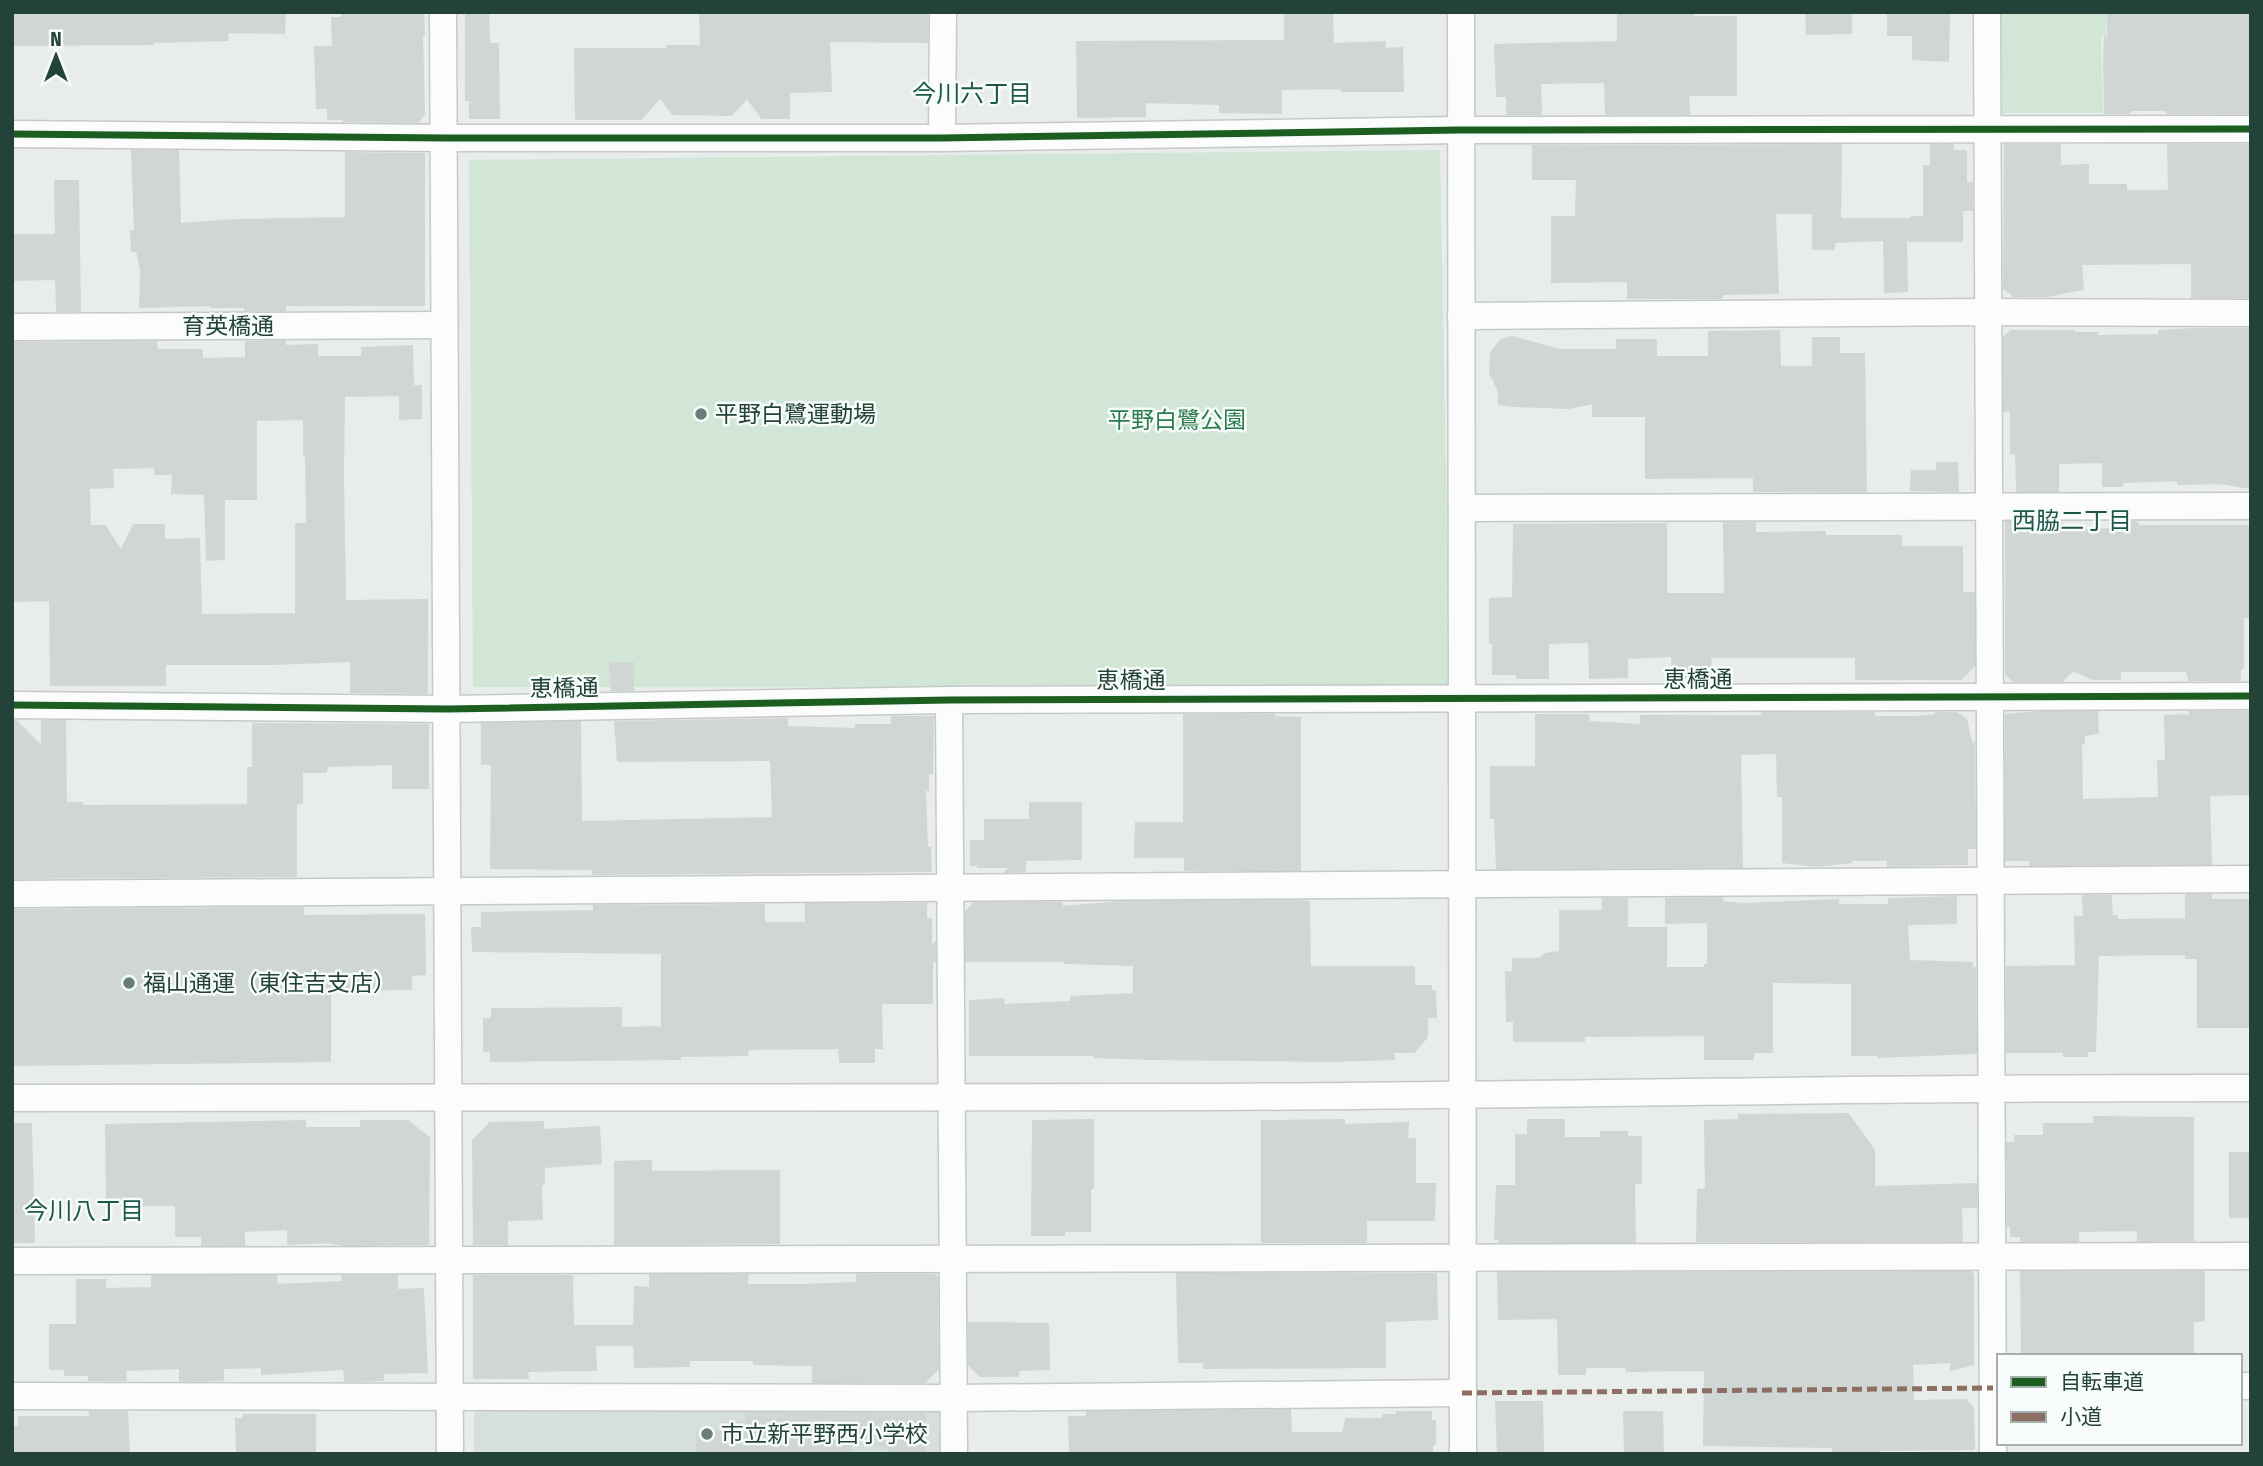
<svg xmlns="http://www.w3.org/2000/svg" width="2263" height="1466" font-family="'Fira Sans Condensed','Noto Sans JP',sans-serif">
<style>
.built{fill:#d6dfdb}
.green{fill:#d1e6d7}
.building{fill:#cfd6d4;stroke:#d0d6d4;stroke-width:2;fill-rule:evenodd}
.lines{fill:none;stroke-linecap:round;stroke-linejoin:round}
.minor-casing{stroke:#c5cac8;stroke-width:29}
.minor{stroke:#fcfcfc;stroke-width:26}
.quiet{stroke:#8d6e63;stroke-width:5;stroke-dasharray:10 5;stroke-linecap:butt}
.cycleway-casing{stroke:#f7fbf9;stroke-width:11}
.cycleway{stroke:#1b5e20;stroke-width:7}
.poi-dot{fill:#687e78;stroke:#f7fbf9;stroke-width:2.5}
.labels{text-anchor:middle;stroke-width:5;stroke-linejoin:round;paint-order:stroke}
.street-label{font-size:23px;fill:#23433a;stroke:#f7fbf9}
.poi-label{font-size:23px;fill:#23433a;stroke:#f7fbf9;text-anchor:start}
.park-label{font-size:23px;fill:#2a7d4a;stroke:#f7fbf9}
.neighbourhood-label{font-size:24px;fill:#1d5749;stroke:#f7fbf9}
</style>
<rect width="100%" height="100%" fill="#e8edeb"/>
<!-- built -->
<path class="built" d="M 931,1401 L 939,1412 L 940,1454 L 474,1454 L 474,1414 L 480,1406 Z"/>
<!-- green -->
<g class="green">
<path d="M 2001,12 L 2107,12 L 2106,36 L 2101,36 L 2103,113 L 2002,113 Z"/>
<path d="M 1440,150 L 1450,688 L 473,687 L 469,160 Z"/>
</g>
<!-- building -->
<g class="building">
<path d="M 12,12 L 285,12 L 284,33 L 227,32 L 228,40 L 153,42 L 153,44 L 12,45 Z"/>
<path d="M 342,12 L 423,12 L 424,34 L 422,34 L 424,114 L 418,122 L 344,121 L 344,119 L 328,119 L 328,108 L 317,108 L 315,47 L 333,47 L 332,18 L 342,18 Z"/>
<path d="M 466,12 L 488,12 L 489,44 L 498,44 L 499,118 L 470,118 L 470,100 L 466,100 Z"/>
<path d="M 700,12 L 927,12 L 927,42 L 829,41 L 831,91 L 789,92 L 789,118 L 762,118 L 747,98 L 731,115 L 673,114 L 660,97 L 641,119 L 576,119 L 575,49 L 667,49 L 667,46 L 701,46 Z"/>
<path d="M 1285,12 L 1332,12 L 1333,44 L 1385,42 L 1385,49 L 1402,48 L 1403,91 L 1342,91 L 1342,88 L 1281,89 L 1281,113 L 1220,112 L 1220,104 L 1145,102 L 1145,116 L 1078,117 L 1077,42 L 1285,41 Z"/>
<path d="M 1618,12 L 1693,12 L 1693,17 L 1736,17 L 1736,95 L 1688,95 L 1689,114 L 1606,114 L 1605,82 L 1540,83 L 1541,114 L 1507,114 L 1507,96 L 1497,96 L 1495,45 L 1618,42 Z"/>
<path d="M 1806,12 L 1851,12 L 1851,33 L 1807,34 Z"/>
<path d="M 1888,12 L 1949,12 L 1948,61 L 1913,59 L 1913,35 L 1888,35 Z"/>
<path d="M 2108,12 L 2251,12 L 2249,113 L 2167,113 L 2167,110 L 2132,110 L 2129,113 L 2105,113 L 2104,62 L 2105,37 L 2108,38 Z"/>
<path d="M 1841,145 L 1840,219 L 1912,219 L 1912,217 L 1924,217 L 1924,166 L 1931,166 L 1931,145 L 1953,145 L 1953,151 L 1966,151 L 1966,183 L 1972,183 L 1972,210 L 1962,210 L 1962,241 L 1906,241 L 1907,291 L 1885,292 L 1884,240 L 1834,242 L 1834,249 L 1813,249 L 1813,213 L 1775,213 L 1778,293 L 1722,294 L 1722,298 L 1628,298 L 1628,281 L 1552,282 L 1552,217 L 1576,217 L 1577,179 L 1533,179 L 1533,146 Z"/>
<path d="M 2005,145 L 2060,145 L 2060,166 L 2088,165 L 2088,185 L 2126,185 L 2126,191 L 2169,191 L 2168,145 L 2251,145 L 2251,297 L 2192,297 L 2192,263 L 2081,264 L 2083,289 L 2047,296 L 2014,296 L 2004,288 Z"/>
<path d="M 132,151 L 178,151 L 180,224 L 237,220 L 346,218 L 346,153 L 424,154 L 424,305 L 285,305 L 285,310 L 245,310 L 245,307 L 211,307 L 211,305 L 140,307 L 141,271 L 137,251 L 132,251 L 131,231 L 135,231 Z"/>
<path d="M 55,181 L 78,181 L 80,311 L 57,311 L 56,279 L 12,280 L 12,235 L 56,235 Z"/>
<path d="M 2193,329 L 2251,329 L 2251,488 L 2220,483 L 2178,484 L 2178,480 L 2122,482 L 2122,486 L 2103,486 L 2103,462 L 2058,463 L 2058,491 L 2017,491 L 2016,453 L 2011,453 L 2011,410 L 2004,411 L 2004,337 L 2011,331 L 2074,331 L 2074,333 L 2097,333 L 2097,336 L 2159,335 L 2159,331 Z"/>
<path d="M 1779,331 L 1780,367 L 1813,367 L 1813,338 L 1839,338 L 1839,354 L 1864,354 L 1866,491 L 1754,491 L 1754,477 L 1646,478 L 1646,416 L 1593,416 L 1593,403 L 1568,408 L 1514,406 L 1499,404 L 1499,391 L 1490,373 L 1491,353 L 1501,340 L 1512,337 L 1560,350 L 1617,350 L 1617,340 L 1656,340 L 1656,357 L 1709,357 L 1709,332 Z"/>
<path d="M 285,341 L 285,346 L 317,345 L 317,357 L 362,357 L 362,348 L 412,346 L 413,386 L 421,386 L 421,418 L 400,419 L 400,395 L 344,396 L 343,476 L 345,601 L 427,600 L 427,693 L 351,692 L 351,661 L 273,664 L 165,664 L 165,685 L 51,685 L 50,600 L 12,601 L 12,343 L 156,342 L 157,350 L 202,350 L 202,359 L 246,358 L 246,342 ZM 304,419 L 304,455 L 306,455 L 307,524 L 296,524 L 296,614 L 201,615 L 199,539 L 164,540 L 164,525 L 134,525 L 121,551 L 105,526 L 90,526 L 89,488 L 113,487 L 112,468 L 155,467 L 155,474 L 173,474 L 172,493 L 205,494 L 207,560 L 224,559 L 224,499 L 256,499 L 256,420 Z"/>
<path d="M 1937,463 L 1957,463 L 1958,491 L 1911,490 L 1912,471 L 1937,471 Z"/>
<path d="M 2006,522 L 2060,522 L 2064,525 L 2064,530 L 2122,529 L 2121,522 L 2136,522 L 2139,526 L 2251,526 L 2250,617 L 2243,617 L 2243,668 L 2240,668 L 2240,680 L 2189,680 L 2187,671 L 2120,671 L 2120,679 L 2093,679 L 2073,670 L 2062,681 L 2013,681 L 2006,674 Z"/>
<path d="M 1724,523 L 1755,523 L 1755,533 L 1825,532 L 1825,536 L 1901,536 L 1901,547 L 1962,547 L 1962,593 L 1974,593 L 1974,666 L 1961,679 L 1856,679 L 1856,657 L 1710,657 L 1711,676 L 1673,677 L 1672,656 L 1627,658 L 1627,677 L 1590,678 L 1589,642 L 1548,643 L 1548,678 L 1517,678 L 1517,674 L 1493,674 L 1493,643 L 1490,643 L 1490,599 L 1513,598 L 1514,525 L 1666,524 L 1666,594 L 1725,594 Z"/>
<path d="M 610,663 L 633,663 L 633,690 L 612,690 Z"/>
<path d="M 2039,712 L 2097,712 L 2098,733 L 2084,735 L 2084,743 L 2081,744 L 2082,800 L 2159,798 L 2158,761 L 2166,761 L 2165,716 L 2190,715 L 2190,712 L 2251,712 L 2251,794 L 2209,795 L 2211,864 L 2030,865 L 2030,860 L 2006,860 L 2006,715 Z"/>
<path d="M 1762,713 L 1874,713 L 1874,717 L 1915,717 L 1936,715 L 1936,713 L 1956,713 L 1966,719 L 1972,746 L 1974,744 L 1975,848 L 1967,848 L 1967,864 L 1888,866 L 1888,860 L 1851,860 L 1851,862 L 1816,866 L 1783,862 L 1783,796 L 1778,796 L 1777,753 L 1740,754 L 1742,867 L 1497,868 L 1495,818 L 1491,818 L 1491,767 L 1536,767 L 1536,715 L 1588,715 L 1589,722 L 1641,725 L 1641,716 L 1762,716 Z"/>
<path d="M 1184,715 L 1274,715 L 1274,717 L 1300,718 L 1300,870 L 1185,870 L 1185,857 L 1135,857 L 1136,823 L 1184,823 Z"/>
<path d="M 892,717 L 933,717 L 932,773 L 928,773 L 928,790 L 925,790 L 927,848 L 930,848 L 931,871 L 593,874 L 593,869 L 491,868 L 492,764 L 482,764 L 482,724 L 580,722 L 581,822 L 773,818 L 771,760 L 618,761 L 615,722 L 787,719 L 787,727 L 856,729 L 856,725 L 892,725 Z"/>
<path d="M 12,721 L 16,721 L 42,747 L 42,721 L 65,721 L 66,803 L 82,803 L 83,806 L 248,805 L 248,768 L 253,768 L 253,724 L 428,725 L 428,788 L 393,788 L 393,764 L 327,766 L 326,772 L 302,772 L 302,803 L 296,804 L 296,876 L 12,878 Z"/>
<path d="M 1030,803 L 1081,803 L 1081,859 L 1025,860 L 1025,871 L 1006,872 L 1010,867 L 978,867 L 978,865 L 971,865 L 971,841 L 985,841 L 985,820 L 1030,820 Z"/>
<path d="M 2186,895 L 2211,895 L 2211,900 L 2251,900 L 2251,1027 L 2198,1027 L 2198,958 L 2186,958 L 2186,954 L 2098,955 L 2095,1051 L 2087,1051 L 2087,1056 L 2064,1056 L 2064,1052 L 2007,1052 L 2007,967 L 2076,966 L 2075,917 L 2084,917 L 2083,896 L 2111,896 L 2112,917 L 2117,916 L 2117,920 L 2186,919 Z"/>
<path d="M 1956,897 L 1956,923 L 1907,924 L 1909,961 L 1972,963 L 1972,968 L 1975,968 L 1976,1052 L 1973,1053 L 1878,1057 L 1878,1055 L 1852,1055 L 1852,983 L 1772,982 L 1772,1052 L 1753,1052 L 1753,1059 L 1705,1059 L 1705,1035 L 1584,1036 L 1584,1041 L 1514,1041 L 1514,1020 L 1507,1021 L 1506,972 L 1513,972 L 1513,959 L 1539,959 L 1545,954 L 1560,952 L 1560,911 L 1603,911 L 1603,899 L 1627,899 L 1627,928 L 1666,928 L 1666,968 L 1705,968 L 1705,965 L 1708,965 L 1708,922 L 1666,923 L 1666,899 L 1722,898 L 1722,902 L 1743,904 L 1838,900 L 1838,905 L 1889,905 L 1889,899 Z"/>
<path d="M 1301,901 L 1309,902 L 1310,967 L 1414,967 L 1414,986 L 1431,986 L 1431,991 L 1435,991 L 1436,1017 L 1427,1017 L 1427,1037 L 1414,1052 L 1393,1052 L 1394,1059 L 1331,1061 L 1150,1059 L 1094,1057 L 1094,1055 L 970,1055 L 970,1001 L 1003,999 L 1004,1005 L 1071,1002 L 1071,997 L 1134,994 L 1134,965 L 1070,963 L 1065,963 L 1065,961 L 966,961 L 966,912 L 974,903 L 1062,903 L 1062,907 L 1121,902 Z"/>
<path d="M 806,904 L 926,904 L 926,919 L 931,919 L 931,946 L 935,943 L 935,961 L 932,961 L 932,1003 L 881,1003 L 882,1048 L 874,1048 L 874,1062 L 840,1062 L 839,1048 L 748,1049 L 747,1055 L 680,1056 L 680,1059 L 491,1061 L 491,1051 L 484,1051 L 484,1019 L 492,1019 L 492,1009 L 621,1008 L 621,1028 L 662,1027 L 662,953 L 473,951 L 472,928 L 482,928 L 482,913 L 594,911 L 594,906 L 764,905 L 764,923 L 806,923 Z"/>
<path d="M 303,908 L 303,916 L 424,915 L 425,974 L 411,975 L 411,989 L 330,990 L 330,1061 L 12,1065 L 12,910 Z"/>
<path d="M 1848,1114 L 1874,1150 L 1874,1187 L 1976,1184 L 1976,1207 L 1961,1207 L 1962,1241 L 1697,1241 L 1698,1190 L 1706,1190 L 1705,1121 L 1739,1120 L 1739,1115 Z"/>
<path d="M 2094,1117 L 2193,1118 L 2193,1240 L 2138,1241 L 2138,1230 L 2078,1231 L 2078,1241 L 2021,1241 L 2021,1236 L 2011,1236 L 2011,1226 L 2008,1226 L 2007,1143 L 2015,1143 L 2015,1136 L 2044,1136 L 2044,1124 L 2094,1124 Z"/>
<path d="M 1093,1120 L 1093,1188 L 1090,1188 L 1090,1231 L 1064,1231 L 1064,1235 L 1032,1235 L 1033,1121 Z"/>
<path d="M 1344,1120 L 1344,1125 L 1408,1123 L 1407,1140 L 1415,1139 L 1415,1184 L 1435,1184 L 1434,1220 L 1366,1220 L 1366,1242 L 1262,1242 L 1262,1121 Z"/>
<path d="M 1528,1120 L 1564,1120 L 1564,1138 L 1601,1138 L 1601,1132 L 1627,1132 L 1627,1137 L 1641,1137 L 1641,1183 L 1634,1183 L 1635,1242 L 1499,1242 L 1499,1239 L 1495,1239 L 1497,1186 L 1516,1186 L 1516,1135 L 1528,1135 Z"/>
<path d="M 305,1121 L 305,1128 L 361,1128 L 361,1121 L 408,1121 L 429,1138 L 428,1244 L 342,1245 L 329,1242 L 288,1244 L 288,1229 L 244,1231 L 244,1245 L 202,1245 L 202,1236 L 176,1236 L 176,1205 L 107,1205 L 106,1125 Z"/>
<path d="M 543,1122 L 543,1130 L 599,1127 L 601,1163 L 544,1167 L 544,1184 L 541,1184 L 542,1219 L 507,1220 L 507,1244 L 474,1244 L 473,1141 L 490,1123 Z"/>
<path d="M 12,1124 L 31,1124 L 34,1242 L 12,1242 Z"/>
<rect x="2230" y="1153" width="21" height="64"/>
<path d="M 651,1161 L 651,1172 L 779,1171 L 779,1243 L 615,1244 L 615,1162 Z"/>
<path d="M 1971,1272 L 1973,1275 L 1973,1364 L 1951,1370 L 1951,1362 L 1912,1364 L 1913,1401 L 1966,1400 L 1973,1408 L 1974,1449 L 1879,1450 L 1879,1454 L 1833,1454 L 1833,1447 L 1704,1445 L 1705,1370 L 1627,1371 L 1626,1367 L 1585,1367 L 1585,1374 L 1559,1374 L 1558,1318 L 1499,1319 L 1498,1273 Z"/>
<path d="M 2021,1272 L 2204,1272 L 2204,1320 L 2193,1321 L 2193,1356 L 2128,1354 L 2022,1356 Z"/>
<path d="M 1177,1274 L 1436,1274 L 1437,1319 L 1385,1321 L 1385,1367 L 1204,1368 L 1204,1362 L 1179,1362 Z"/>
<path d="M 650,1275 L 748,1275 L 747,1285 L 802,1285 L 857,1283 L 857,1275 L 935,1275 L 937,1277 L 938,1369 L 925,1382 L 813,1382 L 813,1365 L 754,1364 L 754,1360 L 689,1360 L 689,1366 L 635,1367 L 634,1345 L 595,1345 L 596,1370 L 527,1371 L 528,1378 L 474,1378 L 474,1276 L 572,1276 L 573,1326 L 634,1326 L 635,1287 L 650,1288 Z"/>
<path d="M 152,1276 L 276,1276 L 277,1285 L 343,1282 L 342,1276 L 397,1276 L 397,1290 L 423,1289 L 427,1372 L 383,1373 L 383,1380 L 345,1381 L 344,1369 L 262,1374 L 262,1367 L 223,1368 L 223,1380 L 180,1381 L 180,1368 L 125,1370 L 126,1380 L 89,1380 L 89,1375 L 65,1375 L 65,1369 L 50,1369 L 50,1325 L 77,1325 L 77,1280 L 105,1280 L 105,1289 L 152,1288 Z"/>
<path d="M 969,1323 L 1048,1324 L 1049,1369 L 1018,1370 L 1018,1376 L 980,1376 L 969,1365 Z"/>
<path d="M 1496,1402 L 1542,1402 L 1543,1454 L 1498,1454 Z"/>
<path d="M 1290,1410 L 1291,1433 L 1343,1433 L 1346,1419 L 1383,1419 L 1383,1415 L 1397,1415 L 1397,1412 L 1431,1412 L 1431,1421 L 1435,1421 L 1435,1444 L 1432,1444 L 1432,1453 L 1070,1454 L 1069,1417 L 1087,1417 L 1087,1412 Z"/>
<path d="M 90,1412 L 127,1412 L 129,1454 L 12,1454 L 12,1427 L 19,1427 L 19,1417 L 90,1417 Z"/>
<path d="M 1624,1412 L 1662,1412 L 1663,1454 L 1625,1454 Z"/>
<path d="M 746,1413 L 925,1414 L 925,1454 L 888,1454 L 888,1447 L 849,1442 L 850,1454 L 697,1454 L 697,1433 L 723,1432 L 722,1423 L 746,1423 Z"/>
<path d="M 244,1415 L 315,1415 L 315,1453 L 237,1452 L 236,1419 L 244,1419 Z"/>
</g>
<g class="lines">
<!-- minor casing -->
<g class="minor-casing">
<g id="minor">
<path d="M 443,12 L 450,1454"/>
<path d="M 1461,12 L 1463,1454"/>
<path d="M 1987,12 L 1993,1454"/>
<path d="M 12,134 L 445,138 L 942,138 L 1459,130 L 2251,129"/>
<path d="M 942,138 L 943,12"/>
<path d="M 1461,316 L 1989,312 L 2251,313"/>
<path d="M 12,327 L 444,325"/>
<path d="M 1462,508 L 2251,506"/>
<path d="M 949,700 L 954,1454"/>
<path d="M 12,705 L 448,709 L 949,700 L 2251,696"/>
<path d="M 12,894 L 2251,879"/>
<path d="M 12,1098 C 413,1096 815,1099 1216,1097 C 1561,1095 1906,1087 2251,1088"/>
<path d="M 12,1261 L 2251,1256"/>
<path d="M 2240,1386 L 2251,1386"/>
<path d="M 12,1396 L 954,1398 L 1462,1393"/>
</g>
</g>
<!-- minor -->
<use href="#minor" class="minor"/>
<!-- quiet -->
<path class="quiet" d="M 1462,1393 L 1993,1388"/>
<!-- cycleway casing -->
<g class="cycleway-casing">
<g id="cycleway">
<path d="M 12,134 L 445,138 L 942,138 L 1459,130 L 2251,129"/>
<path d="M 12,705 L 448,709 L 949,700 L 2251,696"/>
</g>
</g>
<!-- cycleway -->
<use href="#cycleway" class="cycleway"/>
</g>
<!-- markers -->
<g class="poi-dot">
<circle cx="701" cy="414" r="7"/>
<circle cx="129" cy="983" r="7"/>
<circle cx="707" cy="1434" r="7"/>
</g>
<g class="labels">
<!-- street labels -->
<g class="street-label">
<text x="228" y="334">育英橋通</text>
<text x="1698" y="687">恵橋通</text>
<text x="1131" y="688">恵橋通</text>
<text transform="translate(564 688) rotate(-1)" y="8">恵橋通</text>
</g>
<!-- poi labels -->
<g class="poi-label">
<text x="715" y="422">平野白鷺運動場</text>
<text x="143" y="991">福山通運（東住吉支店）</text>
<text x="721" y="1442">市立新平野西小学校</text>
</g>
<!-- park labels -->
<g class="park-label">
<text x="1177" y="428">平野白鷺公園</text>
</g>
<!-- neighbourhood labels -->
<g class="neighbourhood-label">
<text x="972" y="102">今川六丁目</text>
<text x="2072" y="529">西脇二丁目</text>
<text x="84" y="1219">今川八丁目</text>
</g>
</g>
<!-- border -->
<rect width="2263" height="1466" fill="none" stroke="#23433a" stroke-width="28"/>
<!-- legend -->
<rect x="1997" y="1354" width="245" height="91" fill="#f7fbf9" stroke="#a2b1ad" stroke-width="2"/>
<rect x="2011" y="1377" width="35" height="10" fill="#1b5e20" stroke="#a2b1ad" stroke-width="2"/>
<text x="2060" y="1389" font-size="21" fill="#23433a">自転車道</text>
<rect x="2011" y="1412" width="35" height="10" fill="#8d6e63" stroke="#a2b1ad" stroke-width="2"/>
<text x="2060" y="1424" font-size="21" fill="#23433a">小道</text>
<!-- north arrow -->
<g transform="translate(56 56)" stroke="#f7fbf9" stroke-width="5" paint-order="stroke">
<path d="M0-5L12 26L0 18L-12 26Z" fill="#23433a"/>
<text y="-10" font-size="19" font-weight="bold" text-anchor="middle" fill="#23433a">N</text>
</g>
</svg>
